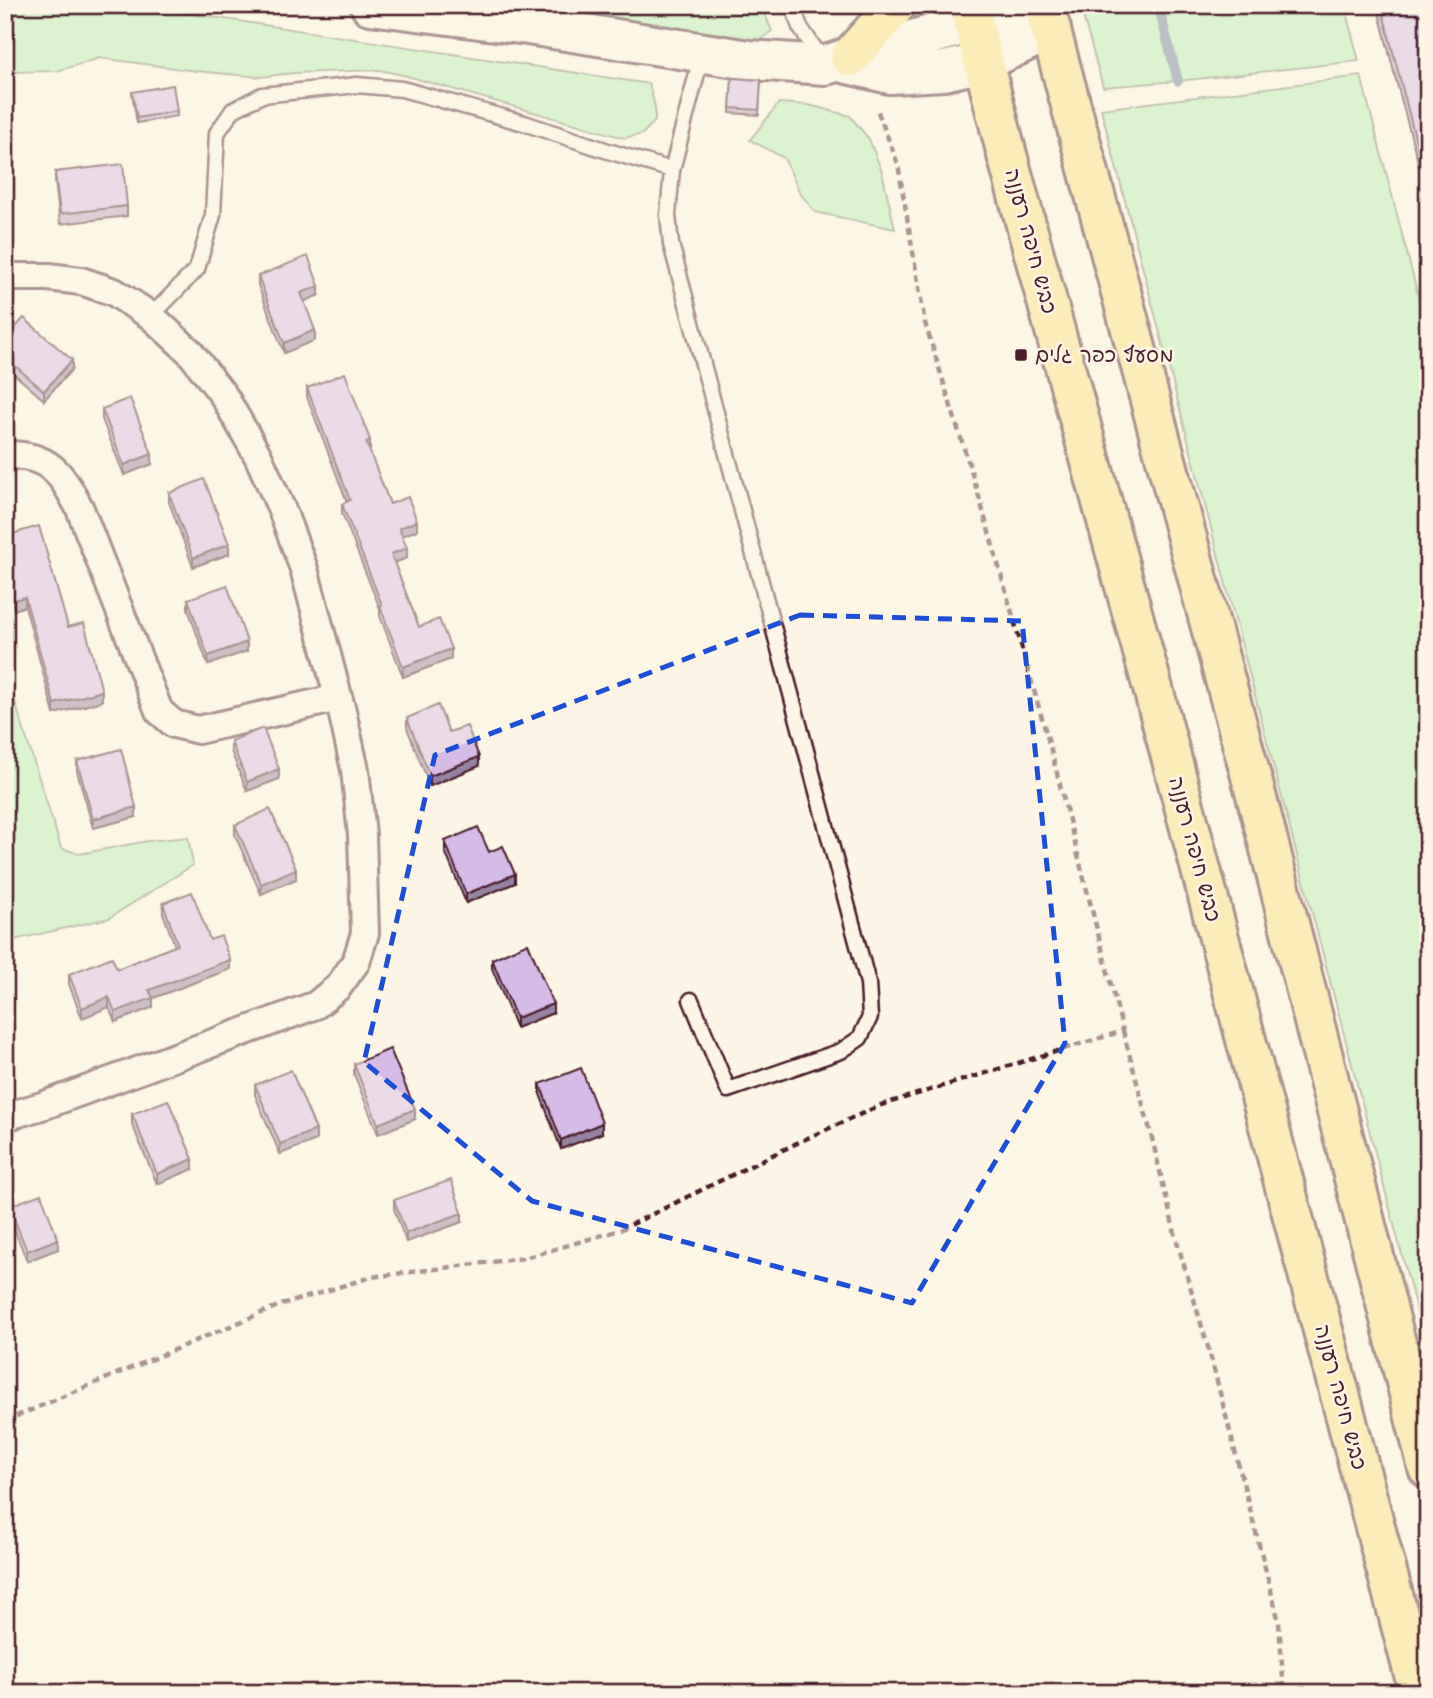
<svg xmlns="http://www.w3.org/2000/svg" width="1433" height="1698" font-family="'Shantell Sans','Playpen Sans Hebrew',sans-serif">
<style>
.green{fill:#b6f0b3;stroke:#80886f;stroke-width:2}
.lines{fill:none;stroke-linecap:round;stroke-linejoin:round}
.stream{stroke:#6d8099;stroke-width:10}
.lane-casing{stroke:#4a1f2b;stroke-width:19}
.street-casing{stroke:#4a1f2b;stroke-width:32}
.secondary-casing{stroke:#4a1f2b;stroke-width:44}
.highway-casing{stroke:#4a1f2b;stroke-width:44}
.path{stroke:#4a1f2b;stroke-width:4.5;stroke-dasharray:7 5;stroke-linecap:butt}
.lane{stroke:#fcf5e5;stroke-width:14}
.street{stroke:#fcf5e5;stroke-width:26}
.secondary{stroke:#fcf5e5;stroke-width:38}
.highway{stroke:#fae180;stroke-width:38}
.wall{fill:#b8a0c8;stroke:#4a1f2b;stroke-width:2}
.shaded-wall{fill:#9682a2;stroke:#4a1f2b;stroke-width:2}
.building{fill:#d6bae8;stroke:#4a1f2b;stroke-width:2}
.marked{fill:none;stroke:#1d4ed8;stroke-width:5;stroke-dasharray:14 9;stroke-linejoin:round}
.poi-dot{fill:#4a1f2b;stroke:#fcf5e5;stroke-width:2.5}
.labels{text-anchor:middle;stroke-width:5;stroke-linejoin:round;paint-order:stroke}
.street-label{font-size:21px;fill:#4a1f2b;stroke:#fcf5e5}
.poi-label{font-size:21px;fill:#4a1f2b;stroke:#fcf5e5;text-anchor:start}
</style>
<rect width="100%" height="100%" fill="#fcf5e5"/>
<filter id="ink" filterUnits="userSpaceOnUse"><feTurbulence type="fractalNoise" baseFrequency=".0143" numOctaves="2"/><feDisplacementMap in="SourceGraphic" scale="14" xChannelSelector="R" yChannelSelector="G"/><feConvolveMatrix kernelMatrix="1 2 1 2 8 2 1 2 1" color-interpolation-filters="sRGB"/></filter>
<g filter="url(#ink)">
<!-- green -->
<g class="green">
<path d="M 5,5 L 134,5 L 649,84 L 655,107 L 655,121 L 642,134 L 624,138 L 407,76 L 380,70 L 293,73 L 260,77 L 196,71 L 100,58 L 57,71 L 5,72 Z"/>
<path d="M 532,5 L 761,5 L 772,31 L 758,41 Z"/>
<path d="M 1080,5 L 1344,5 L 1359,61 L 1178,81 L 1103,87 Z"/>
<path d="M 1361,76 L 1428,334 L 1428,1354 L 1101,109 Z"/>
<path d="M 779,103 L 809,105 L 850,116 L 869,139 L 882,172 L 895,229 L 815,212 L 800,193 L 784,158 L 750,140 Z"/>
<path d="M 5,670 L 61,848 L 79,854 L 148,841 L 188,837 L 193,865 L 109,918 L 5,942 Z"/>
</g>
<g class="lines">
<!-- stream -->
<path class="stream" d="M 1158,5 L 1178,81"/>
<!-- lane casing -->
<g class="lane-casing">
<g id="lane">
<path d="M 792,5 L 800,27 L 821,58"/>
<path d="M 151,316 L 197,269 L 213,215 L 217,133 L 233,110 L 262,95 L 357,85 L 402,89 L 524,123 L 608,151 L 672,170"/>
<path d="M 691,1000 L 728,1090 L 841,1051 L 860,1038 L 870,1017 L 868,983 L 671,244 L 668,215 L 672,170 L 702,54"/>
</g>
</g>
<!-- street casing -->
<g class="street-casing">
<g id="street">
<path d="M 5,277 L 48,277 L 81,281 L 114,292 L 151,316 L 190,352 L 224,396 L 258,456 L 282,510 L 304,569 L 342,711 L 355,770 L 362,835 L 365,933 L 356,962 L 338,987 L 316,1005 L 45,1105 L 5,1117"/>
<path d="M 5,455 C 50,454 61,473 80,509 L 159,711 L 174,724 L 198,730 L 338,698"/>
</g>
</g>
<!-- secondary casing -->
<g class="secondary-casing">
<g id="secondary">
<path d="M 370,5 L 528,25 L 749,60 L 826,65 L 850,57 L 973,23 L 1051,29"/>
<path d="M 840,62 L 890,74 L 944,71 L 983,62 L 1050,30"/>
</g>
</g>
<!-- highway casing -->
<g class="highway-casing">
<g id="highway">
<path d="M 969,5 L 1007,155 L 1155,696 L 1419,1693"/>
<path d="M 1044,5 L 1260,810 L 1428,1468"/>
<path d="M 850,57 L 896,5"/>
</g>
</g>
<!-- path -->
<g class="path">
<path d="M 1123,1031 L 1150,1130 L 1176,1238 L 1210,1354 L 1279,1622 L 1284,1693"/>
<path d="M 5,1421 L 278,1306 L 371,1277 L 524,1258 L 620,1230 L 801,1141 L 881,1105 L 1123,1031 L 1051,750 L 977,490 L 925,323 L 898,164 L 876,107"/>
</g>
<!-- lane -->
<use href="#lane" class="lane"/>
<!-- street -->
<use href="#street" class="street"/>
<!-- secondary -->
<use href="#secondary" class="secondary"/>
<!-- highway -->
<use href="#highway" class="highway"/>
</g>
<!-- wall -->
<g class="wall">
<path d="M 1377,5 L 1428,5 L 1428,189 L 1424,176 L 1422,177 L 1396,80 Z"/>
<path d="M 732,78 L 761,80 L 759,115 L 730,113 Z"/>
<path d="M 132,92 L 177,111 L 177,116 L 137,123 Z"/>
<path d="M 55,172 L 127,206 L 127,216 L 60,224 L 55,181 Z"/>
<path d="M 258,276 L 319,295 L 304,301 L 315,340 L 284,353 L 258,285 Z"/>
<path d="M 5,339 L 72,369 L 44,400 L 5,366 Z"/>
<path d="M 307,388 L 370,450 L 369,451 L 390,504 L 417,530 L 402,536 L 407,558 L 394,563 L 419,627 L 451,659 L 403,677 L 380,616 L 380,609 L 342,513 L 342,504 L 347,502 L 307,397 Z"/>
<path d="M 102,409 L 152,464 L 124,475 L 102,419 Z"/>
<path d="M 169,493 L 229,554 L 193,567 L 169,502 Z"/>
<path d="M 5,536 L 68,627 L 102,701 L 54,714 L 25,606 L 14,610 L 5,579 Z"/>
<path d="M 188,599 L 247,651 L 208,665 L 188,609 Z"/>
<path d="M 407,718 L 479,766 L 430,786 L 407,728 Z"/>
<path d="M 231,741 L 279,779 L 247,791 L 231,751 Z"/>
<path d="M 77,761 L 136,817 L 93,828 L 77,771 Z"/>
<path d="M 235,825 L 296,879 L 261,894 L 235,835 Z"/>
<path d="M 445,841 L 489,852 L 515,883 L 466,903 L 445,851 Z"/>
<path d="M 163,903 L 210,940 L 230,969 L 153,998 L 153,1007 L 115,1022 L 109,1007 L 82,1018 L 69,984 L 69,974 L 117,969 L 175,946 L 163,913 Z"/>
<path d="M 492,959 L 553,1013 L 516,1028 L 492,968 Z"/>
<path d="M 354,1064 L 415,1119 L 378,1134 L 354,1074 Z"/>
<path d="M 540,1084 L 602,1133 L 561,1149 L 540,1094 Z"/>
<path d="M 255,1085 L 316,1140 L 280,1154 L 255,1095 Z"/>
<path d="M 132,1114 L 193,1169 L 157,1184 L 132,1124 Z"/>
<path d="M 394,1200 L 462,1222 L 406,1242 L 394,1209 Z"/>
<path d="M 9,1206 L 58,1249 L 27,1261 L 9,1216 Z"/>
</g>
<!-- shaded-wall -->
<g class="shaded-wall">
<path d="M 1422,164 L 1424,164 L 1424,176 L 1422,177 Z"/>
<path d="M 319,286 L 319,295 L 301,303 L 301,293 Z"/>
<path d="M 315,330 L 315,340 L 284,353 L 284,343 Z"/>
<path d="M 72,360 L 72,369 L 44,400 L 44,391 Z"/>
<path d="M 370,440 L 370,450 L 366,452 L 366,442 Z"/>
<path d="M 152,454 L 152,464 L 124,475 L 124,465 Z"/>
<path d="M 417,521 L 417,530 L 399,537 L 399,528 Z"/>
<path d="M 229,544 L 229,554 L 193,567 L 193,558 Z"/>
<path d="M 407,548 L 407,558 L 391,564 L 391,554 Z"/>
<path d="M 25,597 L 25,606 L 14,610 L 14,600 Z"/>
<path d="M 247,642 L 247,651 L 208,665 L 208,656 Z"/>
<path d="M 451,649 L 451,659 L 403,677 L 403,667 Z"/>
<path d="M 102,691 L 102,701 L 54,714 L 54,704 Z"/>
<path d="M 479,757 L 479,766 L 430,786 L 430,776 Z"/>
<path d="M 279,769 L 279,779 L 247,791 L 247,782 Z"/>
<path d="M 136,807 L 136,817 L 93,828 L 93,819 Z"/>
<path d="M 296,869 L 296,879 L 261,894 L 261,884 Z"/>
<path d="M 515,874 L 515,883 L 466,903 L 466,894 Z"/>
<path d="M 230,960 L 230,969 L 153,998 L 153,1007 L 115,1022 L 115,1012 L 149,990 Z"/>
<path d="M 109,997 L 109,1007 L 82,1018 L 82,1008 Z"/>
<path d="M 553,1004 L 553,1013 L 516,1028 L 516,1018 Z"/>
<path d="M 8,1037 L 8,1047 L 5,1048 L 5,1038 Z"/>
<path d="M 415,1109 L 415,1119 L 378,1134 L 378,1124 Z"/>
<path d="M 602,1123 L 602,1133 L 561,1149 L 561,1140 Z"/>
<path d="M 316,1130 L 316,1140 L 280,1154 L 280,1144 Z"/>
<path d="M 193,1159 L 193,1169 L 157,1184 L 157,1174 Z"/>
<path d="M 462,1213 L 462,1222 L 406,1242 L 406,1233 Z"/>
<path d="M 58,1239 L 58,1249 L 27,1261 L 27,1251 Z"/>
</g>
<!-- building -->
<g class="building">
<path d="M 1381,5 L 1428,5 L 1428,177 L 1424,164 L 1422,164 Z"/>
<path d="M 732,78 L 761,80 L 759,110 L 730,108 Z"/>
<path d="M 173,85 L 177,111 L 137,118 L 132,92 Z"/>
<path d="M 123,164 L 127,206 L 60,214 L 55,172 Z"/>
<path d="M 308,256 L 319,286 L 301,293 L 315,330 L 284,343 L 258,276 Z"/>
<path d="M 24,318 L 72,360 L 44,391 L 5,357 L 5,339 Z"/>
<path d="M 345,373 L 370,440 L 366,442 L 390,504 L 408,497 L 417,521 L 399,528 L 407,548 L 391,554 L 419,627 L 439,619 L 451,649 L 403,667 L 380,606 L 382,605 L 342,504 L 350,500 L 307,388 Z"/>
<path d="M 130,398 L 152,454 L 124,465 L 102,409 Z"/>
<path d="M 204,479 L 229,544 L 193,558 L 169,493 Z"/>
<path d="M 39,526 L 68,627 L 84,623 L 102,691 L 54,704 L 25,597 L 14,600 L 5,570 L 5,536 Z"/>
<path d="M 227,585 L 247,642 L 208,656 L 188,599 Z"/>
<path d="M 438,705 L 449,732 L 467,726 L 479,757 L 430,776 L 407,718 Z"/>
<path d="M 263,728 L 279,769 L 247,782 L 231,741 Z"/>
<path d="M 121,749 L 136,807 L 93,819 L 77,761 Z"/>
<path d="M 270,809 L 296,869 L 261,884 L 235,825 Z"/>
<path d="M 478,827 L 489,852 L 503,846 L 515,874 L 466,894 L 445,841 Z"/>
<path d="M 192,892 L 210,940 L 221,936 L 230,960 L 149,990 L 153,998 L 115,1012 L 109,997 L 82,1008 L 69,974 L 112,957 L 117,969 L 178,945 L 163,903 Z"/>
<path d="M 528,943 L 553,1004 L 516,1018 L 492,959 Z"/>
<path d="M 390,1049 L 415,1109 L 378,1124 L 354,1064 Z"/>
<path d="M 581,1068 L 602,1123 L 561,1140 L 540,1084 Z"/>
<path d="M 291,1070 L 316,1130 L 280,1144 L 255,1085 Z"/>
<path d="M 168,1100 L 193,1159 L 157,1174 L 132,1114 Z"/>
<path d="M 451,1180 L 462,1213 L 406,1233 L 394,1200 Z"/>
<path d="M 41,1194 L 58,1239 L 27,1251 L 9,1206 Z"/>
</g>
</g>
<!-- marked area -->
<path d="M0 0H1433V1698H0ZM 800,615 L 1022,621 L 1065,1043 L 912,1303 L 532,1201 L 364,1062 L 435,755 Z" fill="#fcf5e5" fill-opacity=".55" fill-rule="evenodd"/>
<path class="marked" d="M 800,615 L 1022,621 L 1065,1043 L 912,1303 L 532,1201 L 364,1062 L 435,755 Z"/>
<!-- markers -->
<rect class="poi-dot" x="1014" y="348" width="14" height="14" rx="3.5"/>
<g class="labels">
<!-- street labels -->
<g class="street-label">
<text transform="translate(1031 241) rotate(75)" y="7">כביש חיפה רעננה</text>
<text transform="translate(1195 849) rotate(75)" y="7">כביש חיפה רעננה</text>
<text transform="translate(1341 1397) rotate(75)" y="7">כביש חיפה רעננה</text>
</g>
<!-- poi labels -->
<g class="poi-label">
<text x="1035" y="362">מסעף כפר גלים</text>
</g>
</g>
<!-- margin -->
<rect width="1433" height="1698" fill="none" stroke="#fcf5e5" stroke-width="28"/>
<rect x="14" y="14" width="1405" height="1670" fill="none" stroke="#4a1f2b" stroke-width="2.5" filter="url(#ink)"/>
</svg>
